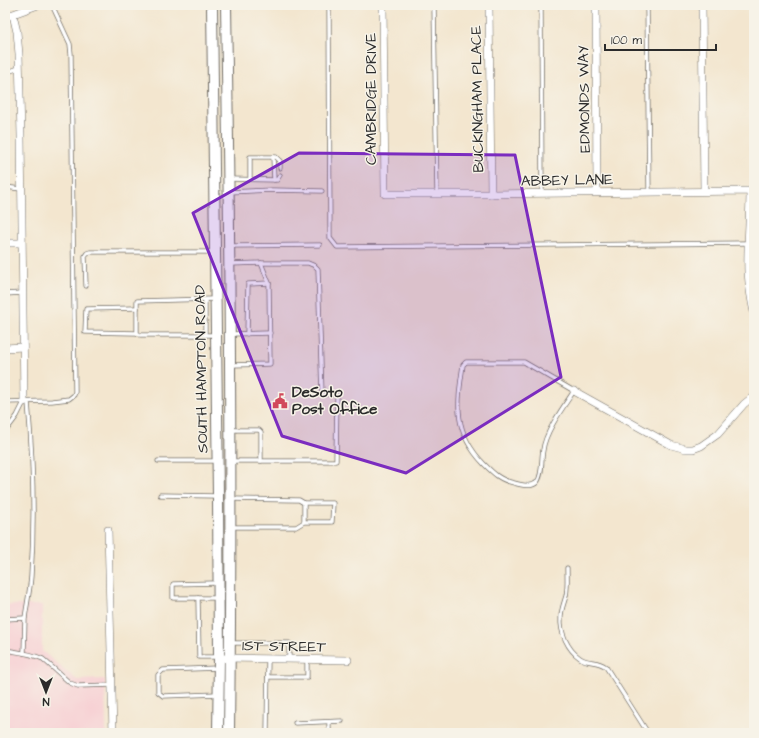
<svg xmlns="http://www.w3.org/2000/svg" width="759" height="738" font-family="'Architects Daughter',sans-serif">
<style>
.built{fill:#f7cfd3}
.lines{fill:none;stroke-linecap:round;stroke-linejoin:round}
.lane-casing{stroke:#716c64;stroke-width:5}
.street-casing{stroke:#716c64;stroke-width:8}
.secondary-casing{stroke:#716c64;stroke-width:12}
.lane{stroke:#fff;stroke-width:3.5}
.street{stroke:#fff;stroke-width:7}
.secondary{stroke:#fff;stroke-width:10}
.marked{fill:#7b2cbf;fill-opacity:0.2;stroke:#7b2cbf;stroke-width:3;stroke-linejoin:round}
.labels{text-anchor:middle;stroke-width:3;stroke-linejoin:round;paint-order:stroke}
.street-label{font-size:15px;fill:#2b2b2b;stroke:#f7f3e8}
.poi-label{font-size:15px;font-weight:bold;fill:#2b2b2b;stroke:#f7f3e8;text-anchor:start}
</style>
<rect width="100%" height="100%" fill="#f7f3e8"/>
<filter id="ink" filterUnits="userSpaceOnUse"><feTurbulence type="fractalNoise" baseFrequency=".025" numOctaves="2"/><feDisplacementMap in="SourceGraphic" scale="8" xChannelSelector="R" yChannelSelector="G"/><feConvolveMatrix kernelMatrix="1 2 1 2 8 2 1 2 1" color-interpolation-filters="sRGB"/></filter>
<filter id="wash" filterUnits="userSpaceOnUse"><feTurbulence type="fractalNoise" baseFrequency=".012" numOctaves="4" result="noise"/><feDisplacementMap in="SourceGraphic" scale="16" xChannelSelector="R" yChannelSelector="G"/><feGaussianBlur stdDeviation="0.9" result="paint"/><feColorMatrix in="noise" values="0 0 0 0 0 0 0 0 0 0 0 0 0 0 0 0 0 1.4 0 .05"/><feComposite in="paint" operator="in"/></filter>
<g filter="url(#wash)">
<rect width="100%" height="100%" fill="#f3e6cf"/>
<!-- built -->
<path class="built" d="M 5,605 L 42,605 L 42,651 L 77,680 L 105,679 L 106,733 L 5,733 Z"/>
</g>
<g filter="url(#ink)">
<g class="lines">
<!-- lane casing -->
<g class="lane-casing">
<g id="lane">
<path d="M 329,5 L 330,238 L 337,247 L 748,243"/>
<path d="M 434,5 L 437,194"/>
<path d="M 541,5 L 542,193"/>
<path d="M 647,5 L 649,192"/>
<path d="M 5,73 L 19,68"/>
<path d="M 273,157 L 274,180"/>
<path d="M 230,179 L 277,180 L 280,175"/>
<path d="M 250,179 L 250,157 L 276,157 L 280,161 L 280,168"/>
<path d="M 5,187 L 21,189"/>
<path d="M 750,191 L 754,182"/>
<path d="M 229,192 L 272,190 L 322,191"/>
<path d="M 230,246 L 320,245"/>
<path d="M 230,264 L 261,263 L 308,263 L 315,266 L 318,269 L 322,394 L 337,394 L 336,461 L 231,461"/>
<path d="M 86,286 L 85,256 L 87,253 L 90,252 L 214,252"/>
<path d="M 5,294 L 22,293"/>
<path d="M 214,299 L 137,301 L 137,333 L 140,335 L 216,335"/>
<path d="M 205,300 L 205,335"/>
<path d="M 137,333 L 85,332 L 86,309 L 137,308"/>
<path d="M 231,334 L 270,333"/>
<path d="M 247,334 L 248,284 L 269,283"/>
<path d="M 466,362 L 524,362 L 574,391 C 564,406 545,432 543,450 C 541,459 543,475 537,482 C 532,488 521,485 514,483 C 500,480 494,474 484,464 C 453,432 457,405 463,365 Z"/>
<path d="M 231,365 L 270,364 L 269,283 L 261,263"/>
<path d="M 5,402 L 52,401 L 69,399 L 74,395 L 75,392 L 71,54 L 70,44 L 52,5"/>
<path d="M 231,430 L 259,430 L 261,432 L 261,461"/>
<path d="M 5,432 L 17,416 L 24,402"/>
<path d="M 158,461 L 217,461"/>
<path d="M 160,495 L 217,496"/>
<path d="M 232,499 L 299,500 L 304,503"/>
<path d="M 231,527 L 296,527 L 304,522 L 332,522 L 333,503 L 304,503 L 304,522"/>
<path d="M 567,568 C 567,577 568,586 566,596 C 564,603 561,610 561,617 C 560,632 567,649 580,658 C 589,664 597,660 606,667 L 648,733"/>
<path d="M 216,583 L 173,584 L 173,598 L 218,598"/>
<path d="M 198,598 L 199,657 L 217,657"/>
<path d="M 25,618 C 27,604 30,590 31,576 C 35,518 33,459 28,402"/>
<path d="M 5,619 L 25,618 L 24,653"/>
<path d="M 231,643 L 289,643 L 289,658"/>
<path d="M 5,650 C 18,652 31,653 43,659 L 70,683 L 78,686 L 112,685"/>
<path d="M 218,668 L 163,670 L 158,675 L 158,692 L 163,696 L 218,694"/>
<path d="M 268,677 L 307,677 L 307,660"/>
<path d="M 329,722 L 329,733"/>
<path d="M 295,723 L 342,721"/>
<path d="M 267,733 L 268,658"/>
</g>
</g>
<!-- street casing -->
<g class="street-casing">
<g id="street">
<path d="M 383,5 L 385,194 L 491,194 L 750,191 C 750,218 747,245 748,272 C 749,285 751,299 754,312"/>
<path d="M 489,5 L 491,194"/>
<path d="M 596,5 L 597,192"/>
<path d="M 702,5 L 704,191"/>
<path d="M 13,15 L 17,32 L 19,54 L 21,136 L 24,402"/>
<path d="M 5,17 L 38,5"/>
<path d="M 5,243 L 21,243"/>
<path d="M 5,348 L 23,347"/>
<path d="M 574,391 L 671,445 L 686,449 L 693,449 L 701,446 L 718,434 L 744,404 L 754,396"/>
<path d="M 108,530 L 113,733"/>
<path d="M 225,658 L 348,660"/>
</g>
</g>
<!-- secondary casing -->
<g class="secondary-casing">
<g id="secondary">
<path d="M 212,5 L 218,496 L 219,657 L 218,733"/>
<path d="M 226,5 C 230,248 232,490 229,733"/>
</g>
</g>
<!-- lane -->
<use href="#lane" class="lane"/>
<!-- street -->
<use href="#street" class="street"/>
<!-- secondary -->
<use href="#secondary" class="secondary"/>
</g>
</g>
<!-- marked area -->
<path class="marked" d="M 299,153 L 515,155 L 561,377 L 406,473 L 282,436 L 193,213 Z"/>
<!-- icons -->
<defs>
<g id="civic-bare" transform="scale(1.2)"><path d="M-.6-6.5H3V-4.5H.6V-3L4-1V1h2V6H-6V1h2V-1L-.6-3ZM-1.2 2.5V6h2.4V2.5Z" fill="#d1495b" stroke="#f7f3e8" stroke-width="2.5" paint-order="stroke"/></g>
</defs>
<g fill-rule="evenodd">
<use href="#civic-bare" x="280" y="401"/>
</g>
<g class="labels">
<!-- street labels -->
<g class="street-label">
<text transform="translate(371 99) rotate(-90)" y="5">CAMBRIDGE DRIVE</text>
<text transform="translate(477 99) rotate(-91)" y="5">BUCKINGHAM PLACE</text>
<text transform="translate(584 99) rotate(-91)" y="5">EDMONDS WAY</text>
<text transform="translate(567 180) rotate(-1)" y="5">ABBEY LANE</text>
<text transform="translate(201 369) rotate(-91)" y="5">SOUTH HAMPTON ROAD</text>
<text transform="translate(284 646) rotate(1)" y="5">1ST STREET</text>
</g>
<!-- poi labels -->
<g class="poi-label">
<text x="292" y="397">DeSoto<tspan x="292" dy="17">Post Office</tspan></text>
</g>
</g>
<!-- margin -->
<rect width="759" height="738" fill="none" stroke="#f7f3e8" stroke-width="20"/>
<!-- north arrow -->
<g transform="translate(46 692) rotate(180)" stroke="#f7f3e8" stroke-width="3" paint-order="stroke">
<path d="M0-3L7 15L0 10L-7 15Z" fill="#2b2b2b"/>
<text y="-6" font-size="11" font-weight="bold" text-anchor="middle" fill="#2b2b2b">N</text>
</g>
<!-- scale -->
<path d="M605 44v6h111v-6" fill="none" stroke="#2b2b2b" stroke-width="2"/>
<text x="611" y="44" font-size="12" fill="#2b2b2b" stroke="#f7f3e8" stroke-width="3" paint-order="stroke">100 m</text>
</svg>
